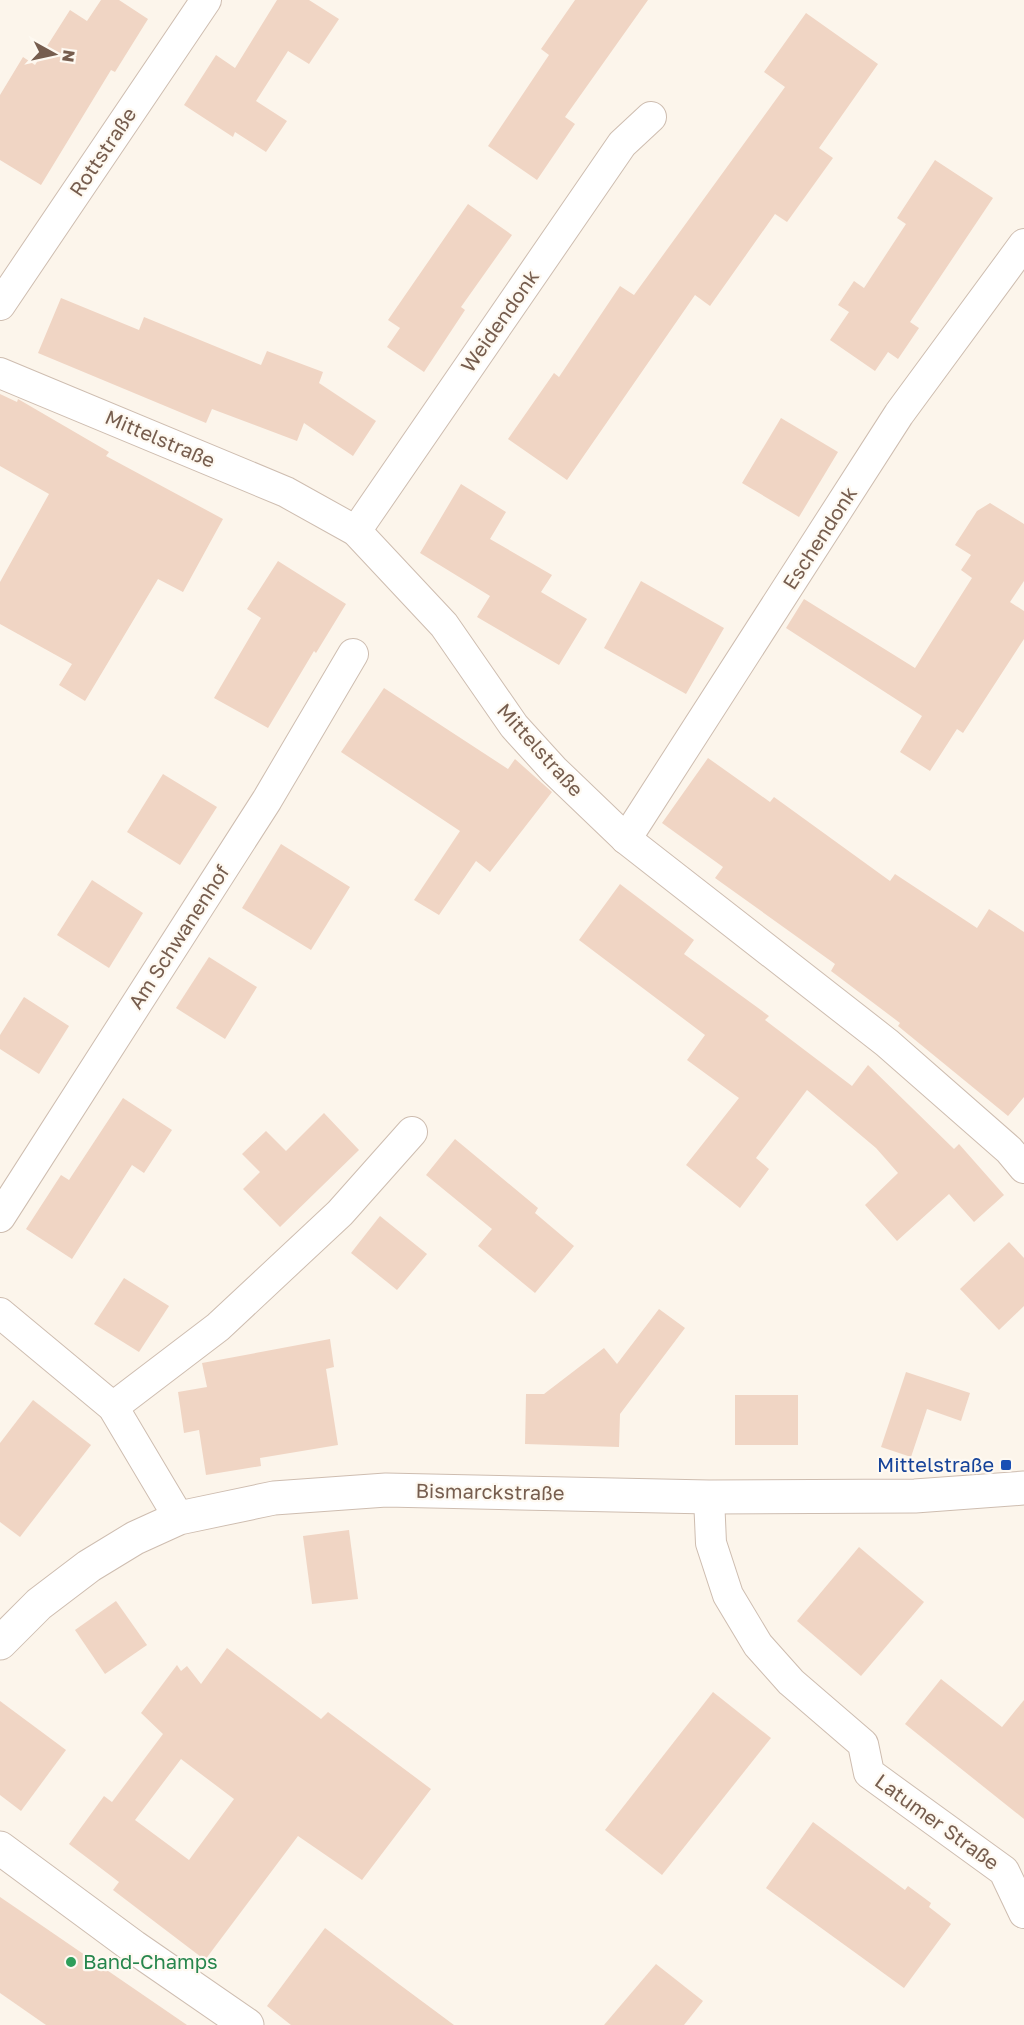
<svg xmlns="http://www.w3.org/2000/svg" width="1024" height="2025" font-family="'Golos Text',sans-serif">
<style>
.building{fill:#f0d5c4;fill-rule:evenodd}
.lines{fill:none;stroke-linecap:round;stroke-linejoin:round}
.minor-casing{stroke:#cebdb0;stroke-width:32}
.tertiary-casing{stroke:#cebdb0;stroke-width:35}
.minor{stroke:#fff;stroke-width:30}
.tertiary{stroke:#fff;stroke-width:33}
.transit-dot{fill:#1a4fb4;stroke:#fef9f1;stroke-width:2}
.leisure-dot{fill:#2e9e5b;stroke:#fef9f1;stroke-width:2}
.labels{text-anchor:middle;stroke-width:4.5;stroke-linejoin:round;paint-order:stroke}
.street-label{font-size:20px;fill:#765d4e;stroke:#fef9f1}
.transit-label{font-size:20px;fill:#164399;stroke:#fef9f1;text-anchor:end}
.leisure-label{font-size:20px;fill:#27864d;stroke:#fef9f1;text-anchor:start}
</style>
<rect width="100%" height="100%" fill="#fcf5eb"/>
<!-- building -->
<g class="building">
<path d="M 101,0 L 119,0 L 148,19 L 115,72 L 111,70 L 41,185 L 0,160 L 0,95 L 23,57 L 35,65 L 70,10 L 87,21 Z"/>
<path d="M 277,0 L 309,0 L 339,19 L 309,64 L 288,51 L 256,101 L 287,121 L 266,152 L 235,132 L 233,137 L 184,105 L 216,55 L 235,68 Z"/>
<path d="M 575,0 L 648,0 L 565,117 L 575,124 L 537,180 L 488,146 L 549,55 L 541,49 Z"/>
<path d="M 806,13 L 878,64 L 819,148 L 833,158 L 787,222 L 775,214 L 710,306 L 695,295 L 567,480 L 508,439 L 554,373 L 559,377 L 620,286 L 634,295 L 785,87 L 764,72 Z"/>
<path d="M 935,160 L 993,198 L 910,322 L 919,328 L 898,359 L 888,352 L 875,371 L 830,340 L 849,312 L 838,305 L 854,281 L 864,288 L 906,224 L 897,218 Z"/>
<path d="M 468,204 L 512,235 L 461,307 L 465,310 L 424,372 L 387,347 L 400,328 L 388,320 Z"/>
<path d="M 61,298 L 139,330 L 144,317 L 261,365 L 267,351 L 323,372 L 319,383 L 376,421 L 353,456 L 304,423 L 297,441 L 212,409 L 206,423 L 38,353 Z"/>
<path d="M 0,394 L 17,402 L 18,399 L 109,452 L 106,456 L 223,519 L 183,592 L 158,579 L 85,701 L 59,685 L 72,664 L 0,624 L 0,582 L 49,494 L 0,466 Z"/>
<path d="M 781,418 L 838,452 L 799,517 L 742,483 Z"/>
<path d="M 461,484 L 506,512 L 490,539 L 552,575 L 541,592 L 587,619 L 559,665 L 477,617 L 490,596 L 420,553 Z"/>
<path d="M 990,503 L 1024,524 L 1024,581 L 1010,602 L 1024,611 L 1024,639 L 963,733 L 957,729 L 930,771 L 900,752 L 922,716 L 786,628 L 804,599 L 915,668 L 972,578 L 961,570 L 971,555 L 955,545 L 977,511 Z"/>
<path d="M 278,561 L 346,604 L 316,653 L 314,651 L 268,728 L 214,698 L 261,618 L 247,609 Z"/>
<path d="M 641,581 L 724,628 L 686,694 L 604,648 Z"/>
<path d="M 384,688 L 508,769 L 515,759 L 552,792 L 490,872 L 476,861 L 439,915 L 414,900 L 460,831 L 341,752 Z"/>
<path d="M 708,758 L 770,802 L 774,797 L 890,881 L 895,874 L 977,928 L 989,909 L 1024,932 L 1024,1097 L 1008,1116 L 898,1026 L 900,1023 L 831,971 L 835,964 L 715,878 L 723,867 L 662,823 Z"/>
<path d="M 163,774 L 217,807 L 180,865 L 127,832 Z"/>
<path d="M 281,844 L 350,887 L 311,950 L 242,908 Z"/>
<path d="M 92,880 L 143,913 L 109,968 L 57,935 Z"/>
<path d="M 620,884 L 694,940 L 684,954 L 769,1016 L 765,1020 L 852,1086 L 868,1065 L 954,1149 L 959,1144 L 1004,1195 L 974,1222 L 949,1194 L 897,1241 L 865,1205 L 898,1173 L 876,1148 L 807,1090 L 756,1158 L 769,1169 L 740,1208 L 686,1165 L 739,1098 L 687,1060 L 705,1035 L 579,940 Z"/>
<path d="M 209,957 L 257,987 L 225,1039 L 176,1008 Z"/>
<path d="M 24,997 L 69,1026 L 39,1074 L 0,1049 L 0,1035 Z"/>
<path d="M 123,1098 L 172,1130 L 144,1173 L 132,1165 L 72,1259 L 26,1229 L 61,1175 L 69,1180 Z"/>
<path d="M 324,1113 L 359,1150 L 280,1227 L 243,1189 L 260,1172 L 242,1154 L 266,1131 L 286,1151 Z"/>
<path d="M 455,1139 L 538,1208 L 535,1213 L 574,1246 L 535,1293 L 478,1246 L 492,1229 L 426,1175 Z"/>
<path d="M 380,1216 L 427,1254 L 397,1290 L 351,1253 Z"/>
<path d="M 1009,1242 L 1024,1258 L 1024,1306 L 999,1330 L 960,1289 Z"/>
<path d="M 124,1278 L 169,1306 L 139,1352 L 94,1324 Z"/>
<path d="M 659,1309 L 685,1328 L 620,1414 L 619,1447 L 525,1444 L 526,1394 L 544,1394 L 604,1348 L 617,1364 Z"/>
<path d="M 330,1339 L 334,1367 L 326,1369 L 338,1445 L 260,1458 L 261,1466 L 206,1475 L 199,1430 L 184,1433 L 178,1392 L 207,1387 L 202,1363 Z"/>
<path d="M 906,1372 L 970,1393 L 961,1421 L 927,1409 L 911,1457 L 881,1447 Z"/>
<rect x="735" y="1395" width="63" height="50"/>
<path d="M 33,1400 L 91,1445 L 20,1537 L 0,1522 L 0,1443 Z"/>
<path d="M 349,1530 L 358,1599 L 312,1604 L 303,1536 Z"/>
<path d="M 859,1547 L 924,1602 L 861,1676 L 797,1621 Z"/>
<path d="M 116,1601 L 147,1645 L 105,1674 L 75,1630 Z"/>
<path d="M 227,1648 L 321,1719 L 328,1712 L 431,1789 L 362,1880 L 298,1836 L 205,1960 L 113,1890 L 119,1882 L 69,1844 L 104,1796 L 112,1802 L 163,1734 L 141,1713 L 177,1665 L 181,1671 L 187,1666 L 201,1684 ZM 181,1759 L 234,1799 L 189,1860 L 135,1820 Z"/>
<path d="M 941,1679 L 1002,1727 L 1024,1700 L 1024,1819 L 905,1724 Z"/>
<path d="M 713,1692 L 771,1738 L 662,1875 L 605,1830 Z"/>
<path d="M 0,1701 L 66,1750 L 21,1811 L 0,1795 Z"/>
<path d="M 813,1822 L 905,1890 L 908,1886 L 931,1903 L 929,1907 L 951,1924 L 904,1988 L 766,1888 Z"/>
<path d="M 0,1897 L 44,1927 L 187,2025 L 46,2025 L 0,1993 Z"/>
<path d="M 325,1928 L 392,1979 L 454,2025 L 291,2025 L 267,2006 Z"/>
<path d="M 656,1964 L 703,2001 L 684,2025 L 604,2025 Z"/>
</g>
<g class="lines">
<!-- minor casing -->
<g class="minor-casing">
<g id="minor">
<path d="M 0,305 L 206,0"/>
<path d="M 0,373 L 286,492 L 356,531 L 444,625 L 514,726 L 554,770 L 626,839 L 887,1043 L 1009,1150 L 1024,1168"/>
<path d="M 356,531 L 622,144 L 651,117"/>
<path d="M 626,839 L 899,414 L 1024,244"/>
<path d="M 0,1217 L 267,800 L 353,654"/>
<path d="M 0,1313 L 113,1407 L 179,1518"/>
<path d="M 113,1407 L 218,1327 L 340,1213 L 412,1132"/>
<path d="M 709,1497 L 711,1543 L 728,1595 L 758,1645 L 791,1682 L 863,1744 L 869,1773 L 1004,1871 L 1024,1913"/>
</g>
</g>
<!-- tertiary casing -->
<g class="tertiary-casing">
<g id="tertiary">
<path d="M 0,1643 L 39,1604 L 89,1566 L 135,1538 L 179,1518 L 274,1498 L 386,1490 L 709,1497 L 915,1496 L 1024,1488"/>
<path d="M 0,1848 L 134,1947 L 247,2025"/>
</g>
</g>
<!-- minor -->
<use href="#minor" class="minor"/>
<!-- tertiary -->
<use href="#tertiary" class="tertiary"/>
</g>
<!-- markers -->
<rect class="transit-dot" x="1000" y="1459" width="12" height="12" rx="3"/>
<circle class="leisure-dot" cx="71" cy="1962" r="6"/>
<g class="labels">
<!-- street labels -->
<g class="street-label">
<text transform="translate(103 152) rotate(-56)" y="7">Rottstraße</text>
<text transform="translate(500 321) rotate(-55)" y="7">Weidendonk</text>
<text transform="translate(160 439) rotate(23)" y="7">Mittelstraße</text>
<text transform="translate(820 538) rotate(-57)" y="7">Eschendonk</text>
<text transform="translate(540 750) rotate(48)" y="7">Mittelstraße</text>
<text transform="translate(179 937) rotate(-57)" y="7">Am Schwanenhof</text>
<text transform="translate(490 1492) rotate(1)" y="7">Bismarckstraße</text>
<text transform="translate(937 1822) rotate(36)" y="7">Latumer Straße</text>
</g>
<!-- transit labels -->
<g class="transit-label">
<text x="994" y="1472">Mittelstraße</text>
</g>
<!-- leisure labels -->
<g class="leisure-label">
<text x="83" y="1969">Band-Champs</text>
</g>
</g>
<!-- north arrow -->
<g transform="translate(54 54) rotate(98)" stroke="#fef9f1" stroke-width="4.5" paint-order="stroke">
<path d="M0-4.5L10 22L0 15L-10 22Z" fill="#765d4e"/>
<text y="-9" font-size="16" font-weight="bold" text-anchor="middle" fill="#765d4e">N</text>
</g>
</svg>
